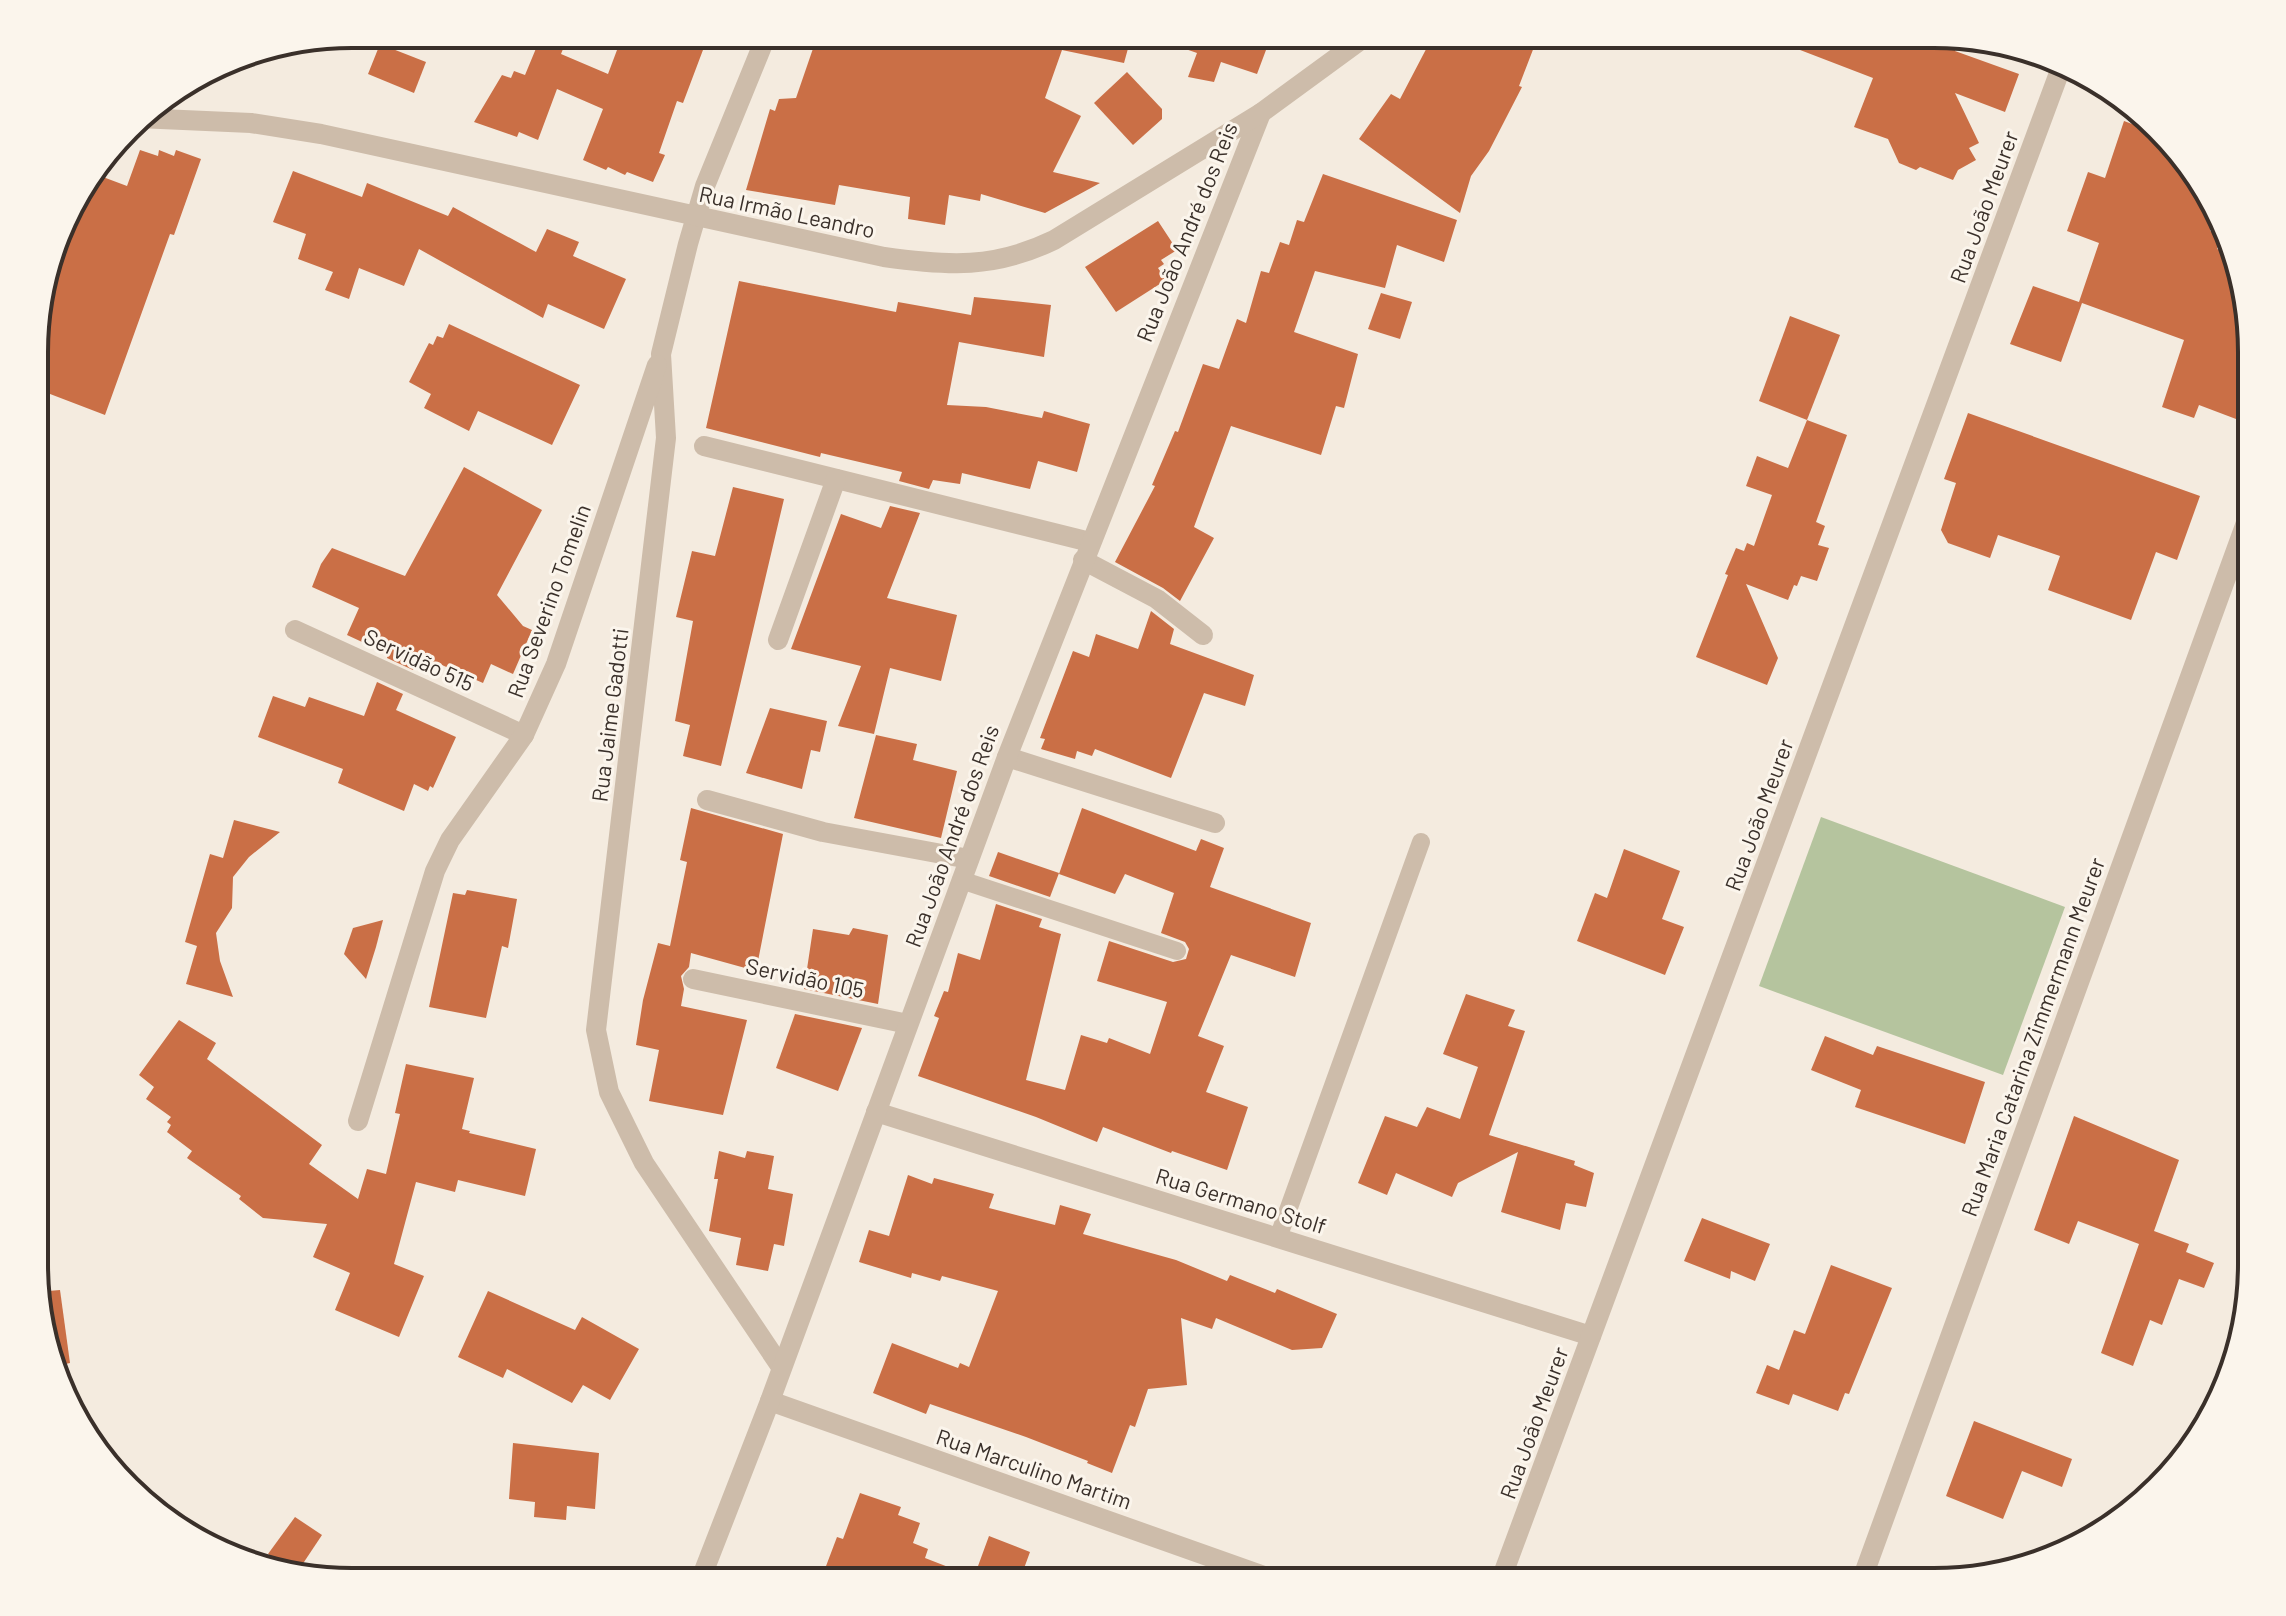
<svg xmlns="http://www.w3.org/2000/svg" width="2286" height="1616" font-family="Barlow,sans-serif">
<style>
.green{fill:#b5c49e}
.building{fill:#ca6f46}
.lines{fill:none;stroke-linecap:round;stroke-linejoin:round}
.service{stroke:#cdbcaa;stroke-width:18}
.minor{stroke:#cdbcaa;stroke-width:20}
.tertiary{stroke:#cdbcaa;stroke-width:20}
.labels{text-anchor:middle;stroke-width:6;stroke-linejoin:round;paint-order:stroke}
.street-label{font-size:22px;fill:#3a302a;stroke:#fbf5ec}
.rim{fill:none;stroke:#3a302a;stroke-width:4}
</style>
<rect width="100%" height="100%" fill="#f4ebdf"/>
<!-- green -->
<path class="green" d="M 1821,817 L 2065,907 L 2003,1075 L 1759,986 Z"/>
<!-- building -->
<g class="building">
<path d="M 542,34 L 569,34 L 561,54 L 608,74 L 623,34 L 709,34 L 683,103 L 677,101 L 659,153 L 665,155 L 653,182 L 627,172 L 625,175 L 608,167 L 606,170 L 583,160 L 603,109 L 557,89 L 538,140 L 519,132 L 517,137 L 474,122 L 502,75 L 511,78 L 514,71 L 525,75 Z"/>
<path d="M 818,34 L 1132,34 L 1124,63 L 1062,50 L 1045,98 L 1081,116 L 1053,172 L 1100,183 L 1045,213 L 981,194 L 980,201 L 949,195 L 945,225 L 908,219 L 910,197 L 839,185 L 835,205 L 746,190 L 770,109 L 775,111 L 779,99 L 796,98 Z"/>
<path d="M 1155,34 L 1272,34 L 1257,74 L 1221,62 L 1214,82 L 1188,77 L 1197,53 L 1154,38 Z"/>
<path d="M 1434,34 L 1539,34 L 1519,86 L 1522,87 L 1489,151 L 1471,176 L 1460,213 L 1359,139 L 1391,94 L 1400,99 Z"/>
<path d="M 1766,35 L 1954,35 L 1961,36 L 1955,51 L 2019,74 L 2005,112 L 1955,93 L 1979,143 L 1969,148 L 1976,160 L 1958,170 L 1953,180 L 1920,167 L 1916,170 L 1899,163 L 1888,139 L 1854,127 L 1873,78 L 1766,37 Z"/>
<path d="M 380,44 L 426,62 L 414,93 L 368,74 Z"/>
<path d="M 1127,72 L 1162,109 L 1162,119 L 1133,145 L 1094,103 Z"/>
<path d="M 2124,121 L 2154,132 L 2218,210 L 2210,231 L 2222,235 L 2217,249 L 2230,254 L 2251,332 L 2251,375 L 2236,419 L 2199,405 L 2194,418 L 2162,407 L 2184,340 L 2082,303 L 2061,362 L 2010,344 L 2033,286 L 2079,302 L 2099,243 L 2067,231 L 2088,172 L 2105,178 Z"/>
<path d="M 140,150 L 158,156 L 159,150 L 174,156 L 176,150 L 201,159 L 174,235 L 170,234 L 105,415 L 37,389 L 37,311 L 67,211 L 95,174 L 127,186 Z"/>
<path d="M 293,171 L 362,197 L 367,183 L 448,216 L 453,207 L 536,252 L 547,229 L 579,242 L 573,256 L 626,279 L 604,329 L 548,304 L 543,318 L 419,249 L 404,286 L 359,268 L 349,299 L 325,290 L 333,272 L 298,259 L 306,234 L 273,222 Z"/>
<path d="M 1323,174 L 1457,220 L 1444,262 L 1397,245 L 1385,288 L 1315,271 L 1294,332 L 1358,354 L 1344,408 L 1336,406 L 1321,455 L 1231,426 L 1194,527 L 1214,538 L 1180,601 L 1163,588 L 1115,562 L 1155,486 L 1152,485 L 1175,431 L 1178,432 L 1203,364 L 1219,369 L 1237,319 L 1246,323 L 1261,271 L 1269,273 L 1280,242 L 1289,245 L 1297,220 L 1304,222 Z"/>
<path d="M 1158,221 L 1177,250 L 1161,260 L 1164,264 L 1158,268 L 1166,280 L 1116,312 L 1085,267 Z"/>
<path d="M 739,281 L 896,312 L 898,302 L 971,315 L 974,297 L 1051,305 L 1044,357 L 959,342 L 947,405 L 986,407 L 1042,418 L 1044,411 L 1090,424 L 1077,472 L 1038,461 L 1030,489 L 962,473 L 960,484 L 933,480 L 929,489 L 899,481 L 902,472 L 821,453 L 820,457 L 706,428 Z"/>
<path d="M 1381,293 L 1412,302 L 1400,339 L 1368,329 Z"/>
<path d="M 1790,316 L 1840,335 L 1807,420 L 1759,401 Z"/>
<path d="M 449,324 L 580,385 L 552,445 L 478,411 L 469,431 L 424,408 L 431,394 L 409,382 L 429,343 L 433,345 L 437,336 L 443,338 Z"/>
<path d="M 1968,413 L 2200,496 L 2177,560 L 2156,552 L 2131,620 L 2048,590 L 2060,556 L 1998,535 L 1990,558 L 1948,543 L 1941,530 L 1956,483 L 1944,479 Z"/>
<path d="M 1807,420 L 1847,435 L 1816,522 L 1825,526 L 1818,545 L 1829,548 L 1817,581 L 1801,576 L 1797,586 L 1794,585 L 1788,600 L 1746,584 L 1778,658 L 1767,685 L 1696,657 L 1728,575 L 1725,574 L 1736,548 L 1744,551 L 1747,543 L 1754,546 L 1772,495 L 1746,486 L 1757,456 L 1788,468 Z"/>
<path d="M 464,467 L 542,510 L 497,595 L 523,626 L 532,630 L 513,674 L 491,664 L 483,683 L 419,655 L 413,670 L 387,658 L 388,654 L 347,635 L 359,608 L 312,587 L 321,564 L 332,548 L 405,576 Z"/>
<path d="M 733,487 L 784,499 L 721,766 L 683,756 L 690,725 L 675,721 L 693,621 L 676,617 L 692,551 L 715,556 Z"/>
<path d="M 890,506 L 920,513 L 887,598 L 957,615 L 941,681 L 890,668 L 874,734 L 838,726 L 861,666 L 791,649 L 841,514 L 881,528 Z"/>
<path d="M 1151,611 L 1174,629 L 1170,644 L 1254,675 L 1245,706 L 1204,693 L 1171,778 L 1095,749 L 1092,756 L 1077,751 L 1075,759 L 1041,749 L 1045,739 L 1040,738 L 1073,651 L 1089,657 L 1096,634 L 1138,649 Z"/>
<path d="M 377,682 L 403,694 L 396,710 L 456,737 L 433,788 L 430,786 L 428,791 L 414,784 L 404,811 L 338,783 L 343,769 L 258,737 L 273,696 L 305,707 L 309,697 L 364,716 Z"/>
<path d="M 770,708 L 827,721 L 820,752 L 811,750 L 802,789 L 746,773 Z"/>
<path d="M 876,735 L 917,744 L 913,760 L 957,771 L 941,838 L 854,818 Z"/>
<path d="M 691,808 L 783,834 L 756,971 L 691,953 L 689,967 L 681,976 L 684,989 L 681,1006 L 747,1020 L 723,1115 L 649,1101 L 659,1050 L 636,1045 L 643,1000 L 658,943 L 670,946 L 687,862 L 680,860 Z"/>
<path d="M 1082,808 L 1196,851 L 1201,839 L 1224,848 L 1210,887 L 1311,923 L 1295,977 L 1231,955 L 1198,1036 L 1224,1046 L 1206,1092 L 1248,1107 L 1227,1170 L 1172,1151 L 1171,1153 L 1103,1127 L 1097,1142 L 1036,1117 L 918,1076 L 939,1018 L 934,1016 L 944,991 L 948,992 L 958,953 L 980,960 L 996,904 L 1042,919 L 1039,927 L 1061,934 L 1026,1080 L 1065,1090 L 1081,1035 L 1107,1043 L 1109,1038 L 1150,1054 L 1167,1002 L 1097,981 L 1109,941 L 1173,962 L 1186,959 L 1189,949 L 1185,942 L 1161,933 L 1174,893 L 1125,874 L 1115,894 L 1059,874 Z"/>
<path d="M 234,820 L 280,832 L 249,857 L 233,877 L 232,908 L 216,933 L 220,961 L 233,997 L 186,984 L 197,946 L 185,942 L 210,854 L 223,858 Z"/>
<path d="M 1624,849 L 1680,871 L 1662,919 L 1684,927 L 1665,975 L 1577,941 L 1595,893 L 1607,898 Z"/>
<path d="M 998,852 L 1059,873 L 1050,897 L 989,876 Z"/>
<path d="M 467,890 L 517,899 L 508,948 L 502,946 L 486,1018 L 429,1007 L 453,893 L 465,895 Z"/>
<path d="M 383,920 L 376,947 L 366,979 L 344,954 L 353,928 Z"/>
<path d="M 853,928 L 888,935 L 878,1004 L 804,989 L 813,929 L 849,935 Z"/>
<path d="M 1466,994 L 1515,1010 L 1508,1026 L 1525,1031 L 1489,1135 L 1575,1161 L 1574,1165 L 1594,1173 L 1586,1207 L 1566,1203 L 1560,1230 L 1501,1212 L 1518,1152 L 1458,1183 L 1452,1197 L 1396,1173 L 1387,1195 L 1358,1183 L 1385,1116 L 1417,1127 L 1427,1107 L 1460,1119 L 1478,1067 L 1443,1054 Z"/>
<path d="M 795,1014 L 862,1028 L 838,1091 L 776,1068 Z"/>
<path d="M 179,1020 L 216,1043 L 207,1059 L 322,1145 L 309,1164 L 358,1199 L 367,1169 L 386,1174 L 400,1114 L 395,1113 L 406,1064 L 474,1078 L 462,1129 L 470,1131 L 469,1133 L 536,1149 L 525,1196 L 458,1180 L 455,1192 L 416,1182 L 394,1264 L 424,1276 L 399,1337 L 335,1310 L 350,1273 L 313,1257 L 327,1224 L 263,1218 L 239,1199 L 241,1196 L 187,1158 L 192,1151 L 167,1132 L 171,1125 L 167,1122 L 171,1117 L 146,1099 L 154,1087 L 139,1075 Z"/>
<path d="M 1825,1036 L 1873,1055 L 1877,1046 L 1985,1082 L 1965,1144 L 1855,1107 L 1861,1090 L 1811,1070 Z"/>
<path d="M 2074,1116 L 2179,1160 L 2154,1231 L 2189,1244 L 2186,1252 L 2214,1263 L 2204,1288 L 2179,1279 L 2162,1325 L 2150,1320 L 2133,1366 L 2101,1353 L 2139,1244 L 2078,1221 L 2069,1244 L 2034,1230 Z"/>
<path d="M 719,1151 L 745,1158 L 747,1151 L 774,1156 L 768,1189 L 793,1194 L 784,1246 L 774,1244 L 768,1271 L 736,1265 L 741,1238 L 709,1231 L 718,1179 L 714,1179 Z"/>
<path d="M 908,1175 L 932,1184 L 934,1178 L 994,1194 L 989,1208 L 1055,1225 L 1060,1205 L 1091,1214 L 1083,1234 L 1176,1260 L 1227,1281 L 1230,1275 L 1275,1293 L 1277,1289 L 1337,1314 L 1322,1348 L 1292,1350 L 1216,1318 L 1212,1329 L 1181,1318 L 1187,1385 L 1148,1389 L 1135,1427 L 1130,1425 L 1112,1473 L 1087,1463 L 1088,1461 L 1026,1437 L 930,1404 L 926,1414 L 873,1393 L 892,1343 L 958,1368 L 960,1363 L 969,1367 L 998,1291 L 942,1276 L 940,1281 L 912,1273 L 911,1278 L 859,1262 L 869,1230 L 889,1236 Z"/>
<path d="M 1702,1218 L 1770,1244 L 1755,1281 L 1731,1271 L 1730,1279 L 1684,1261 Z"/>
<path d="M 1831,1265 L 1892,1288 L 1849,1394 L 1845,1393 L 1838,1411 L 1793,1394 L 1789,1405 L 1756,1393 L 1767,1365 L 1779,1370 L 1794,1330 L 1805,1334 Z"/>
<path d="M 60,1290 L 70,1363 L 57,1366 L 37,1305 L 37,1292 Z"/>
<path d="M 488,1291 L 575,1330 L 582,1317 L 639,1349 L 610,1400 L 583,1385 L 572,1403 L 507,1369 L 503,1378 L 458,1357 Z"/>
<path d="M 1974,1421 L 2072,1459 L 2062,1487 L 2022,1471 L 2003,1519 L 1946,1496 Z"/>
<path d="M 513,1443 L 599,1453 L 595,1509 L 567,1506 L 566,1520 L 534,1517 L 535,1502 L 509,1499 Z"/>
<path d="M 860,1493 L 901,1507 L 898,1515 L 920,1523 L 913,1543 L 928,1549 L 925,1558 L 974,1577 L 989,1536 L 1030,1552 L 1019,1582 L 908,1582 L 878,1571 L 874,1582 L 820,1582 L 837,1537 L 843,1539 Z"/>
<path d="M 295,1517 L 322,1535 L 296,1574 L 268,1554 Z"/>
</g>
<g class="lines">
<!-- service -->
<g class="service">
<path d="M 961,880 L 1177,951"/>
<path d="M 1278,1238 L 1421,842"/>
</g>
<!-- minor -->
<g class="minor">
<path d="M 767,34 L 705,186 L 688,244 L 661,354 L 666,438 L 596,1030 L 609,1092 L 644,1163 L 781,1367"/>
<path d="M 704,446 L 1090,542"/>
<path d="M 1083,560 L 1157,599 L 1203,635"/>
<path d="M 295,630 L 524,735"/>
<path d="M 778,640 L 836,479"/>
<path d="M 1007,757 L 1215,823"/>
<path d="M 707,800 L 823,832 L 969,859"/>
<path d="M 693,979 L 908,1024"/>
<path d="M 876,1112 L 1591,1336"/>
<path d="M 358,1121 L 435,871 L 450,840 L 524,735 L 556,664 L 657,365"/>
<path d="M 770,1401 L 1281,1582"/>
<path d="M 700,1581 L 770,1401 L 1007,757 L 1261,113"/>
<path d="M 1500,1582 L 2062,65"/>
<path d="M 1861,1582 L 2251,509"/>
</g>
<!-- tertiary -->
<path class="tertiary" d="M 138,118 L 251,123 L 321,134 L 884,257 C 948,266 994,269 1054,240 L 1261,113 L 1369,34"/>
</g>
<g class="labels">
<!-- street labels -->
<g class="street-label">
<text transform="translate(1984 207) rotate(-70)" y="8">Rua João Meurer</text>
<text transform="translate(787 212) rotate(12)" y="8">Rua Irmão Leandro</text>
<text transform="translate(1187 232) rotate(-68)" y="8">Rua João André dos Reis</text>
<text transform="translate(549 601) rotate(-70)" y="8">Rua Severino Tomelin</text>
<text transform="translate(419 660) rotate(25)" y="8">Servidão 515</text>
<text transform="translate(610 715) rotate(-83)" y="8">Rua Jaime Gadotti</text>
<text transform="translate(1759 815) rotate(-70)" y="8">Rua João Meurer</text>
<text transform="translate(952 836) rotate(-70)" y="8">Rua João André dos Reis</text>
<text transform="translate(805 978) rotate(12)" y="8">Servidão 105</text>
<text transform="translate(2033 1037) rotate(-70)" y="8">Rua Maria Catarina Zimmermann Meurer</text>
<text transform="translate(1241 1201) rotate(17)" y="8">Rua Germano Stolf</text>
<text transform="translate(1534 1423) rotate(-70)" y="8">Rua João Meurer</text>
<text transform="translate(1034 1469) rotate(19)" y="8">Rua Marculino Martim</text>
</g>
</g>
<!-- crop -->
<path d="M0 0H2286V1616H0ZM352 48H1934A304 304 0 0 1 2238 352V1264A304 304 0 0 1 1934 1568H352A304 304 0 0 1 48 1264V352A304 304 0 0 1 352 48Z" fill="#fbf5ec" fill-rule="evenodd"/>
<path class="rim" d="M352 48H1934A304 304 0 0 1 2238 352V1264A304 304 0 0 1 1934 1568H352A304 304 0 0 1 48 1264V352A304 304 0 0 1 352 48Z"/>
</svg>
